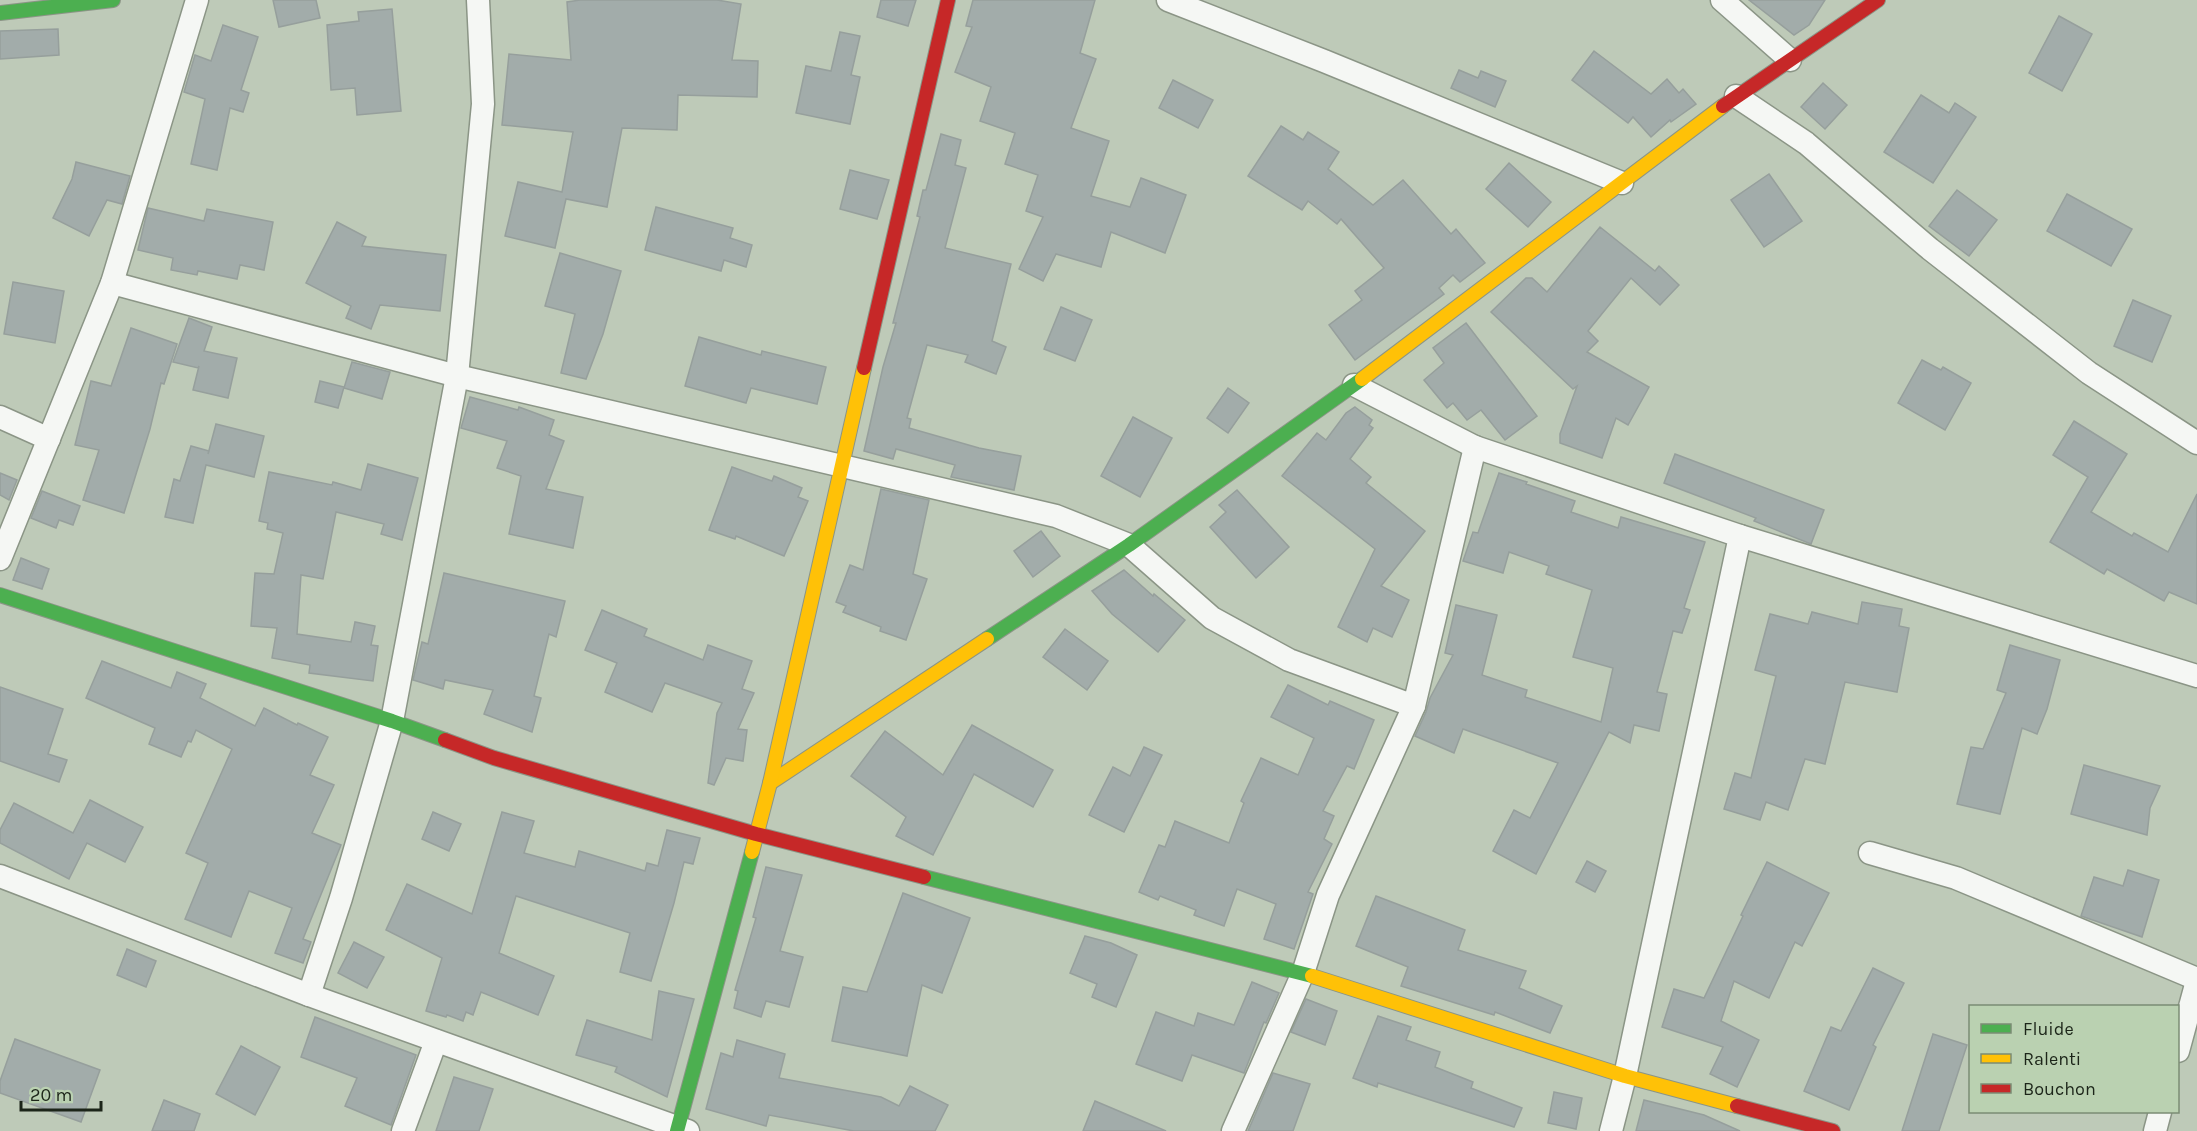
<svg xmlns="http://www.w3.org/2000/svg" width="2197" height="1131" font-family="Karla,sans-serif">
<style>
.building{fill:#a2acaa;stroke:#969f9c;stroke-width:1.5}
.lines{fill:none;stroke-linecap:round;stroke-linejoin:round}
.street-casing{stroke:#8b9586;stroke-width:25}
.fast-casing{stroke:#8b9586;stroke-width:16}
.slow-casing{stroke:#8b9586;stroke-width:16}
.jam-casing{stroke:#8b9586;stroke-width:16}
.street{stroke:#f5f7f4;stroke-width:22}
.fast{stroke:#4caf50;stroke-width:14}
.slow{stroke:#ffc107;stroke-width:14}
.jam{stroke:#c62828;stroke-width:14}
</style>
<rect width="100%" height="100%" fill="#becab8"/>
<!-- building -->
<g class="building">
<path d="M 273,0 L 316,0 L 320,18 L 279,27 Z"/>
<path d="M 580,0 L 717,0 L 741,4 L 732,60 L 758,61 L 757,97 L 678,95 L 677,130 L 622,128 L 607,207 L 566,199 L 555,248 L 505,236 L 518,182 L 562,192 L 573,132 L 502,125 L 509,54 L 571,60 L 567,2 Z"/>
<path d="M 881,0 L 916,0 L 908,26 L 877,17 Z"/>
<path d="M 973,0 L 1095,0 L 1080,53 L 1096,59 L 1071,128 L 1109,141 L 1091,196 L 1130,207 L 1141,178 L 1186,195 L 1165,253 L 1111,232 L 1101,267 L 1056,254 L 1043,281 L 1019,269 L 1043,217 L 1026,211 L 1038,175 L 1005,164 L 1015,133 L 980,121 L 991,87 L 955,72 L 972,27 L 966,26 Z"/>
<path d="M 1749,0 L 1825,0 L 1809,25 L 1794,35 Z"/>
<path d="M 392,9 L 401,111 L 357,115 L 355,88 L 331,90 L 327,25 L 359,21 L 358,12 Z"/>
<path d="M 2059,16 L 2092,34 L 2062,91 L 2029,73 Z"/>
<path d="M 223,25 L 258,37 L 241,90 L 249,93 L 243,112 L 230,108 L 217,170 L 191,164 L 205,99 L 184,92 L 195,55 L 211,61 Z"/>
<path d="M 58,29 L 59,55 L 0,59 L 0,31 Z"/>
<path d="M 840,32 L 860,36 L 851,75 L 860,77 L 850,124 L 796,113 L 806,66 L 831,71 Z"/>
<path d="M 1594,51 L 1651,94 L 1667,79 L 1679,93 L 1683,89 L 1696,104 L 1671,122 L 1670,120 L 1651,137 L 1633,117 L 1628,123 L 1572,80 Z"/>
<path d="M 1459,70 L 1478,78 L 1481,71 L 1506,81 L 1495,107 L 1451,88 Z"/>
<path d="M 1173,80 L 1213,100 L 1198,128 L 1159,108 Z"/>
<path d="M 1823,83 L 1847,105 L 1825,129 L 1801,107 Z"/>
<path d="M 1921,95 L 1949,113 L 1955,103 L 1976,117 L 1933,183 L 1884,152 Z"/>
<path d="M 1281,126 L 1303,140 L 1308,132 L 1339,152 L 1328,169 L 1373,205 L 1403,180 L 1451,234 L 1456,229 L 1485,263 L 1460,282 L 1453,275 L 1439,288 L 1444,294 L 1355,360 L 1329,325 L 1362,300 L 1355,291 L 1384,268 L 1341,219 L 1337,224 L 1308,201 L 1302,210 L 1248,176 Z"/>
<path d="M 941,134 L 961,140 L 955,165 L 966,168 L 945,248 L 1011,264 L 992,341 L 1006,347 L 996,374 L 965,362 L 968,355 L 927,345 L 907,418 L 911,419 L 909,428 L 979,448 L 1021,456 L 1014,490 L 951,477 L 955,465 L 896,449 L 893,459 L 864,451 L 883,367 L 896,323 L 893,323 L 897,307 L 920,217 L 917,216 L 923,190 L 926,190 Z"/>
<path d="M 76,162 L 130,176 L 122,204 L 107,200 L 89,236 L 53,218 L 72,179 Z"/>
<path d="M 1509,163 L 1551,202 L 1528,227 L 1486,189 Z"/>
<path d="M 850,170 L 889,180 L 877,219 L 840,209 Z"/>
<path d="M 1769,174 L 1802,221 L 1764,247 L 1731,200 Z"/>
<path d="M 1957,190 L 1997,220 L 1969,256 L 1929,226 Z"/>
<path d="M 2067,194 L 2132,229 L 2111,266 L 2047,231 Z"/>
<path d="M 656,207 L 733,228 L 730,238 L 752,245 L 746,267 L 724,260 L 721,271 L 645,250 Z"/>
<path d="M 148,208 L 204,221 L 207,209 L 273,222 L 264,270 L 240,265 L 237,279 L 198,271 L 197,275 L 171,270 L 173,258 L 138,250 Z"/>
<path d="M 337,222 L 366,237 L 362,246 L 446,255 L 440,311 L 380,305 L 371,329 L 346,318 L 351,306 L 306,283 Z"/>
<path d="M 1600,227 L 1655,271 L 1659,266 L 1679,285 L 1660,305 L 1631,278 L 1588,331 L 1598,341 L 1587,352 L 1649,387 L 1628,425 L 1616,418 L 1602,458 L 1560,443 L 1560,434 L 1577,386 L 1573,389 L 1491,312 L 1526,278 L 1532,278 L 1547,292 Z"/>
<path d="M 560,253 L 621,271 L 603,334 L 586,379 L 561,373 L 575,314 L 545,306 Z"/>
<path d="M 13,282 L 64,291 L 55,343 L 4,334 Z"/>
<path d="M 2133,300 L 2171,316 L 2152,362 L 2114,346 Z"/>
<path d="M 1061,307 L 1092,320 L 1075,361 L 1044,349 Z"/>
<path d="M 189,318 L 212,327 L 204,351 L 237,358 L 228,398 L 193,390 L 199,366 L 198,368 L 173,362 Z"/>
<path d="M 1466,323 L 1537,416 L 1505,440 L 1481,410 L 1467,420 L 1453,403 L 1447,408 L 1424,380 L 1444,363 L 1433,348 Z"/>
<path d="M 131,328 L 177,344 L 164,384 L 161,383 L 150,429 L 124,513 L 83,500 L 99,450 L 75,445 L 91,381 L 111,386 Z"/>
<path d="M 699,337 L 761,355 L 762,351 L 826,367 L 817,404 L 751,388 L 746,403 L 685,386 Z"/>
<path d="M 1922,360 L 1941,370 L 1943,367 L 1971,383 L 1945,430 L 1898,403 Z"/>
<path d="M 352,362 L 390,372 L 382,399 L 344,388 Z"/>
<path d="M 320,381 L 344,387 L 338,408 L 315,402 Z"/>
<path d="M 1228,388 L 1249,403 L 1228,433 L 1207,418 Z"/>
<path d="M 470,397 L 518,410 L 519,407 L 554,420 L 549,435 L 564,441 L 546,489 L 583,497 L 573,548 L 509,534 L 521,476 L 497,468 L 507,441 L 461,428 Z"/>
<path d="M 1355,407 L 1372,420 L 1369,425 L 1373,428 L 1350,459 L 1371,477 L 1366,483 L 1425,531 L 1381,586 L 1409,600 L 1392,637 L 1373,628 L 1367,642 L 1338,627 L 1375,549 L 1282,476 L 1317,433 L 1326,440 L 1346,413 Z"/>
<path d="M 1133,417 L 1172,438 L 1140,497 L 1101,476 Z"/>
<path d="M 2074,421 L 2127,454 L 2091,512 L 2132,536 L 2134,533 L 2168,552 L 2197,494 L 2197,604 L 2169,592 L 2164,601 L 2107,569 L 2104,574 L 2050,542 L 2088,477 L 2053,455 Z"/>
<path d="M 216,424 L 264,436 L 254,477 L 206,465 L 193,523 L 165,517 L 174,479 L 180,481 L 191,446 L 209,451 L 208,454 Z"/>
<path d="M 1675,454 L 1824,510 L 1811,544 L 1754,521 L 1756,518 L 1664,483 Z"/>
<path d="M 368,464 L 418,478 L 402,540 L 381,534 L 384,524 L 336,512 L 323,579 L 301,575 L 297,634 L 351,642 L 355,622 L 375,626 L 371,645 L 378,646 L 373,681 L 309,673 L 310,665 L 272,658 L 277,628 L 251,626 L 255,573 L 274,574 L 283,533 L 267,529 L 268,523 L 259,521 L 269,472 L 332,485 L 333,482 L 361,490 Z"/>
<path d="M 732,467 L 772,481 L 774,476 L 802,488 L 798,497 L 808,501 L 784,556 L 736,536 L 735,539 L 709,530 Z"/>
<path d="M 0,473 L 17,480 L 9,500 L 0,495 Z"/>
<path d="M 1499,473 L 1527,482 L 1526,484 L 1575,501 L 1571,512 L 1618,528 L 1621,517 L 1705,542 L 1684,608 L 1690,610 L 1682,633 L 1673,631 L 1657,692 L 1667,694 L 1659,731 L 1634,725 L 1630,743 L 1609,732 L 1536,874 L 1493,851 L 1514,810 L 1530,818 L 1558,763 L 1463,729 L 1454,753 L 1415,736 L 1426,712 L 1430,698 L 1453,655 L 1445,653 L 1456,605 L 1497,615 L 1482,675 L 1527,690 L 1525,697 L 1601,722 L 1613,668 L 1573,657 L 1592,590 L 1546,574 L 1549,566 L 1509,552 L 1503,573 L 1463,561 L 1473,532 L 1478,533 Z"/>
<path d="M 881,489 L 929,500 L 913,574 L 927,579 L 906,640 L 880,631 L 881,627 L 843,612 L 846,606 L 836,602 L 850,565 L 863,570 Z"/>
<path d="M 1237,490 L 1289,547 L 1256,578 L 1210,527 L 1226,512 L 1219,505 Z"/>
<path d="M 42,491 L 80,506 L 73,525 L 59,520 L 56,528 L 31,518 Z"/>
<path d="M 1041,531 L 1060,556 L 1033,577 L 1014,551 Z"/>
<path d="M 21,558 L 49,569 L 42,589 L 13,580 Z"/>
<path d="M 1124,570 L 1153,596 L 1154,594 L 1185,620 L 1158,652 L 1112,614 L 1092,591 Z"/>
<path d="M 444,573 L 565,601 L 556,637 L 549,634 L 534,696 L 541,698 L 532,732 L 484,714 L 493,690 L 445,680 L 443,689 L 413,680 L 422,642 L 428,644 Z"/>
<path d="M 1862,602 L 1902,609 L 1899,626 L 1909,628 L 1897,692 L 1845,682 L 1825,764 L 1805,759 L 1788,810 L 1766,802 L 1760,820 L 1724,809 L 1735,773 L 1751,778 L 1776,676 L 1755,670 L 1770,614 L 1808,624 L 1812,612 L 1858,624 Z"/>
<path d="M 602,610 L 647,629 L 644,636 L 703,660 L 708,645 L 752,661 L 742,689 L 754,693 L 738,729 L 747,730 L 743,761 L 726,758 L 714,785 L 708,783 L 717,713 L 722,703 L 665,683 L 652,712 L 605,692 L 617,663 L 585,650 Z"/>
<path d="M 1065,629 L 1108,661 L 1087,690 L 1043,657 Z"/>
<path d="M 2010,645 L 2060,660 L 2047,709 L 2037,734 L 2022,728 L 2000,814 L 1957,804 L 1971,747 L 1983,749 L 2006,693 L 1997,690 Z"/>
<path d="M 102,661 L 171,688 L 177,672 L 206,684 L 200,698 L 255,726 L 264,708 L 297,725 L 298,723 L 328,737 L 310,775 L 334,785 L 312,833 L 341,845 L 303,939 L 311,942 L 303,963 L 275,953 L 292,908 L 249,891 L 231,937 L 185,919 L 208,863 L 186,853 L 232,749 L 196,730 L 191,742 L 188,741 L 181,757 L 149,744 L 155,728 L 86,698 Z"/>
<path d="M 1288,685 L 1328,705 L 1330,701 L 1374,720 L 1354,769 L 1347,766 L 1323,811 L 1334,816 L 1324,839 L 1332,844 L 1308,892 L 1313,894 L 1294,949 L 1264,939 L 1276,904 L 1237,889 L 1224,926 L 1194,915 L 1196,910 L 1160,896 L 1158,900 L 1139,892 L 1159,845 L 1165,847 L 1175,821 L 1229,843 L 1244,803 L 1241,801 L 1261,758 L 1298,775 L 1314,738 L 1271,717 Z"/>
<path d="M 0,687 L 63,709 L 48,754 L 67,760 L 59,782 L 0,761 Z"/>
<path d="M 972,725 L 1053,770 L 1033,807 L 974,774 L 933,855 L 896,836 L 906,817 L 851,776 L 885,731 L 943,775 Z"/>
<path d="M 1144,747 L 1162,755 L 1124,832 L 1089,815 L 1113,767 L 1130,776 Z"/>
<path d="M 2084,765 L 2160,786 L 2150,808 L 2147,835 L 2071,814 Z"/>
<path d="M 90,800 L 143,827 L 125,862 L 87,843 L 69,879 L 0,843 L 0,830 L 14,803 L 73,833 Z"/>
<path d="M 433,812 L 461,824 L 449,851 L 422,839 Z"/>
<path d="M 502,812 L 534,821 L 524,853 L 575,867 L 579,851 L 645,871 L 647,863 L 658,866 L 667,830 L 700,838 L 693,864 L 684,862 L 674,903 L 651,981 L 620,972 L 630,933 L 516,896 L 499,953 L 554,976 L 538,1015 L 481,992 L 473,1015 L 466,1012 L 463,1021 L 447,1015 L 446,1017 L 426,1011 L 442,958 L 386,930 L 407,884 L 472,914 Z"/>
<path d="M 1587,861 L 1606,871 L 1595,892 L 1576,882 Z"/>
<path d="M 1767,862 L 1829,893 L 1802,946 L 1795,942 L 1769,998 L 1734,981 L 1721,1021 L 1759,1040 L 1737,1087 L 1710,1074 L 1723,1047 L 1662,1027 L 1674,989 L 1704,998 L 1743,916 L 1741,915 Z"/>
<path d="M 766,867 L 802,875 L 780,951 L 803,957 L 789,1007 L 766,1001 L 761,1017 L 734,1008 L 738,991 L 735,990 L 756,918 L 753,917 Z"/>
<path d="M 2128,870 L 2159,880 L 2142,937 L 2081,916 L 2094,877 L 2123,886 Z"/>
<path d="M 903,893 L 970,918 L 942,993 L 922,985 L 907,1056 L 832,1041 L 843,987 L 867,992 Z"/>
<path d="M 1376,896 L 1465,930 L 1458,950 L 1526,971 L 1519,988 L 1562,1006 L 1550,1033 L 1495,1012 L 1494,1015 L 1401,986 L 1408,967 L 1356,946 Z"/>
<path d="M 1085,936 L 1111,943 L 1137,955 L 1116,1007 L 1092,997 L 1097,984 L 1070,973 Z"/>
<path d="M 354,942 L 384,957 L 367,988 L 338,973 Z"/>
<path d="M 127,949 L 156,961 L 146,987 L 117,975 Z"/>
<path d="M 1873,968 L 1904,983 L 1873,1045 L 1876,1047 L 1849,1110 L 1804,1091 L 1831,1027 L 1841,1031 Z"/>
<path d="M 1252,982 L 1279,993 L 1266,1023 L 1264,1022 L 1244,1073 L 1192,1055 L 1182,1081 L 1136,1064 L 1156,1012 L 1194,1026 L 1198,1013 L 1234,1025 Z"/>
<path d="M 659,991 L 694,999 L 667,1097 L 615,1072 L 617,1067 L 576,1055 L 587,1020 L 652,1040 Z"/>
<path d="M 1306,999 L 1337,1011 L 1325,1045 L 1291,1032 Z"/>
<path d="M 1378,1016 L 1411,1027 L 1406,1040 L 1440,1052 L 1435,1067 L 1473,1082 L 1471,1088 L 1522,1108 L 1514,1127 L 1378,1083 L 1377,1087 L 1353,1078 Z"/>
<path d="M 315,1017 L 416,1055 L 391,1125 L 345,1106 L 357,1078 L 301,1057 Z"/>
<path d="M 1933,1034 L 1967,1045 L 1939,1131 L 1902,1131 Z"/>
<path d="M 15,1039 L 100,1070 L 81,1122 L 0,1093 L 0,1081 Z"/>
<path d="M 737,1040 L 785,1054 L 779,1078 L 881,1097 L 899,1106 L 910,1086 L 948,1105 L 935,1131 L 854,1131 L 769,1115 L 766,1126 L 706,1109 L 721,1053 L 733,1057 Z"/>
<path d="M 241,1046 L 280,1067 L 255,1115 L 216,1094 Z"/>
<path d="M 1273,1073 L 1310,1084 L 1293,1131 L 1248,1131 Z"/>
<path d="M 454,1077 L 493,1089 L 479,1131 L 436,1131 Z"/>
<path d="M 1554,1092 L 1582,1098 L 1576,1129 L 1548,1123 Z"/>
<path d="M 164,1100 L 200,1114 L 194,1131 L 152,1131 Z"/>
<path d="M 1644,1100 L 1704,1115 L 1740,1131 L 1636,1131 Z"/>
<path d="M 1095,1101 L 1166,1131 L 1083,1131 Z"/>
</g>
<g class="lines">
<!-- street casing -->
<g class="street-casing">
<g id="street">
<path d="M 1168,0 L 1324,61 L 1622,183"/>
<path d="M 1722,0 L 1790,60"/>
<path d="M 1736,96 L 1806,143 L 1930,249 L 2089,373 L 2197,443"/>
<path d="M 112,283 L 457,376 L 1056,516 L 1129,545 L 1212,618 L 1289,660 L 1414,706"/>
<path d="M 1354,385 L 1475,447 L 1740,536 L 2197,676"/>
<path d="M 0,417 L 49,439"/>
<path d="M 0,559 L 112,283 L 197,0"/>
<path d="M 1870,853 L 1956,878 L 2197,979"/>
<path d="M 0,876 L 309,995 L 688,1131"/>
<path d="M 309,995 L 341,898 L 392,721 L 457,376 L 483,104 L 478,0"/>
<path d="M 2178,1051 L 2197,981"/>
<path d="M 403,1131 L 436,1041"/>
<path d="M 1233,1131 L 1303,973 L 1328,895 L 1414,706 L 1475,447"/>
<path d="M 1611,1131 L 1625,1076 L 1740,536"/>
<path d="M 2155,1131 L 2160,1112"/>
</g>
</g>
<!-- fast casing -->
<g class="fast-casing">
<g id="fast">
<path d="M 0,13 L 113,0"/>
<path d="M 0,595 L 392,721 L 445,740"/>
<path d="M 987,639 L 1129,545 L 1362,379"/>
<path d="M 924,877 L 1312,976"/>
<path d="M 677,1131 L 752,852"/>
</g>
</g>
<!-- slow casing -->
<g class="slow-casing">
<g id="slow">
<path d="M 1362,379 L 1723,106"/>
<path d="M 770,783 L 987,639"/>
<path d="M 752,852 L 770,783 L 864,368"/>
<path d="M 1312,976 L 1625,1076 L 1737,1106"/>
</g>
</g>
<!-- jam casing -->
<g class="jam-casing">
<g id="jam">
<path d="M 1723,106 L 1878,0"/>
<path d="M 864,368 L 948,0"/>
<path d="M 445,740 L 494,758 L 756,834 L 924,877"/>
<path d="M 1737,1106 L 1833,1131"/>
</g>
</g>
<!-- street -->
<use href="#street" class="street"/>
<!-- fast -->
<use href="#fast" class="fast"/>
<!-- slow -->
<use href="#slow" class="slow"/>
<!-- jam -->
<use href="#jam" class="jam"/>
</g>
<!-- legend -->
<rect x="1969" y="1005" width="210" height="108" fill="#bad1b1" stroke="#7b8c74" stroke-width="1.5"/>
<rect x="1981" y="1024" width="30" height="9" fill="#4caf50" stroke="#7b8c74" stroke-width="1.5"/>
<text x="2023" y="1035" font-size="18" fill="#1c2519">Fluide</text>
<rect x="1981" y="1054" width="30" height="9" fill="#ffc107" stroke="#7b8c74" stroke-width="1.5"/>
<text x="2023" y="1065" font-size="18" fill="#1c2519">Ralenti</text>
<rect x="1981" y="1084" width="30" height="9" fill="#c62828" stroke="#7b8c74" stroke-width="1.5"/>
<text x="2023" y="1095" font-size="18" fill="#1c2519">Bouchon</text>
<!-- scale -->
<path d="M21 1101v9h80v-9" fill="none" stroke="#1c2519" stroke-width="3"/>
<text x="30" y="1101" font-size="18" fill="#1c2519" stroke="#bad1b1" stroke-width="4.5" paint-order="stroke">20 m</text>
</svg>
